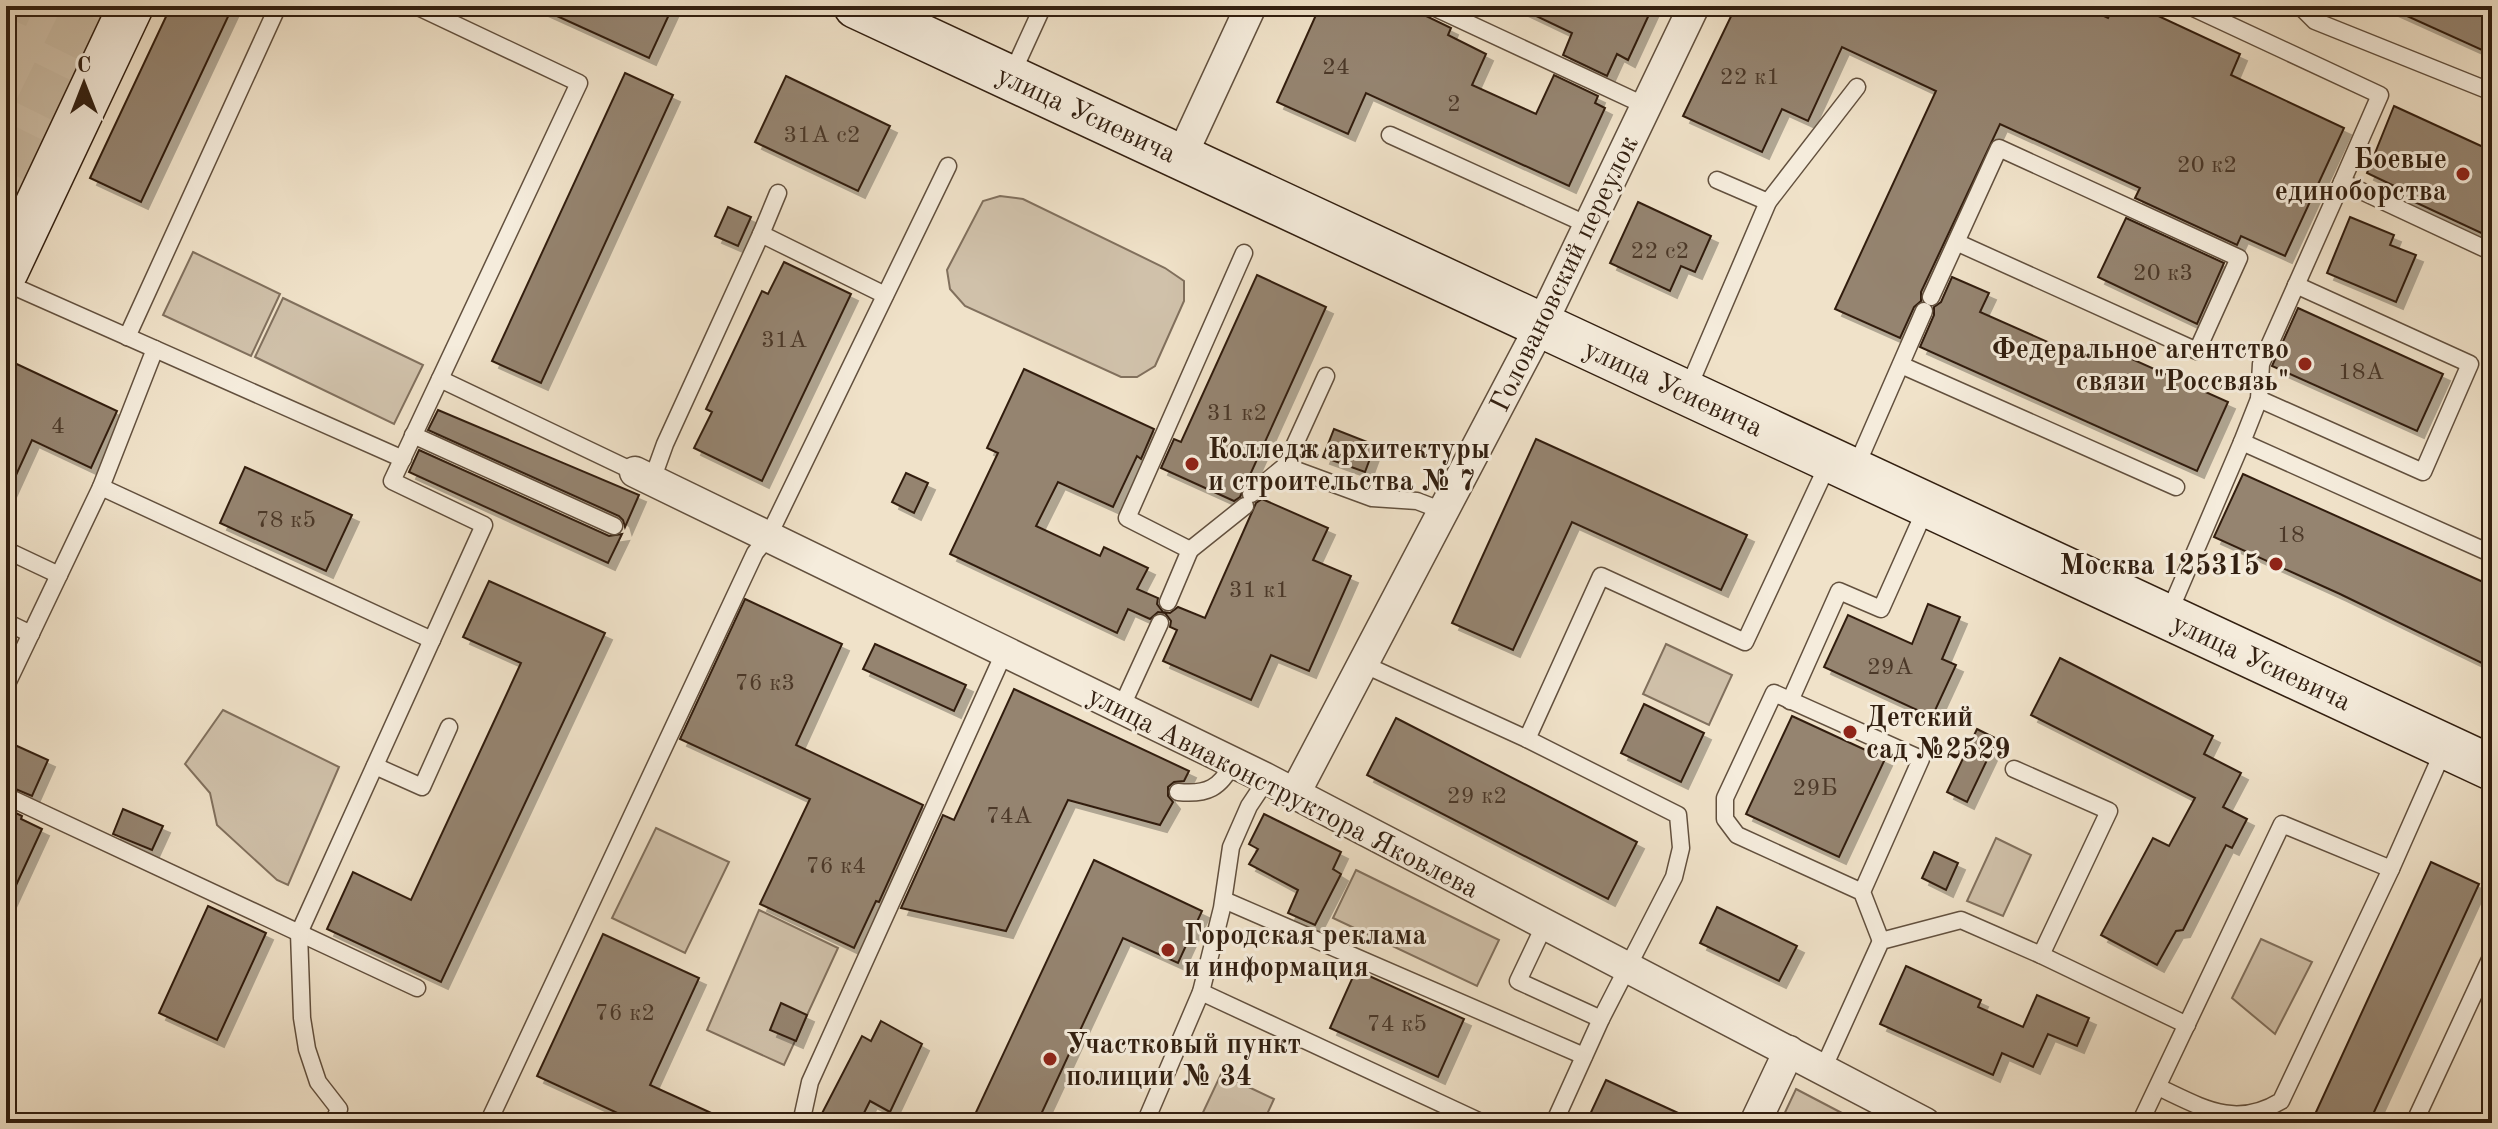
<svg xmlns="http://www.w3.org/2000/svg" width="2498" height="1129" font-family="'Old Standard TT',serif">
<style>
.green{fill:#d0c1aa;stroke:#81705d;stroke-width:2}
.building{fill:#958470;stroke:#321f10;stroke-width:2;filter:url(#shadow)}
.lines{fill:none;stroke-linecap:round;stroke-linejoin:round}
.secondary-tunnel{stroke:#cabba4;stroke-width:44;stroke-dasharray:44 22;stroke-linecap:butt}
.lane-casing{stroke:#62503e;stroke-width:19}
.street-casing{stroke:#62503e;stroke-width:33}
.secondary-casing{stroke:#321f10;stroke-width:47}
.lane{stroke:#f5ecdc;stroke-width:16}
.street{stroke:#f5ecdc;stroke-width:30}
.secondary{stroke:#f5ecdc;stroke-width:44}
.poi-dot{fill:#8f2418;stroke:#f5ecdc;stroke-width:3}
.labels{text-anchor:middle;stroke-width:6;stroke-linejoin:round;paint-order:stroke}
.number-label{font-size:24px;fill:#4b3828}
.street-label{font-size:28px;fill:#321f10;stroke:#f5ecdc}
.poi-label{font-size:28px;font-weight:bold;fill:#321f10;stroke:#f5ecdc;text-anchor:start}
</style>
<defs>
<filter id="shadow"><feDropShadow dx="7" dy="7" stdDeviation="0" flood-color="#0004"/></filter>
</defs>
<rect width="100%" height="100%" fill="#f0e2c9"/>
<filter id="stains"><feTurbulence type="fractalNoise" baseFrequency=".0025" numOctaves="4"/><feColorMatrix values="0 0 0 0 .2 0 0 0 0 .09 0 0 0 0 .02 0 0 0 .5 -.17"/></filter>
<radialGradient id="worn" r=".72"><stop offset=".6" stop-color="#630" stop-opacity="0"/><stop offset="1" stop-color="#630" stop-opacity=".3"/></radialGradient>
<!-- green -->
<g class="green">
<path d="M 6,6 L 111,6 L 6,225 Z"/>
<path d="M 1000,196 L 1023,199 L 1165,268 L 1184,281 L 1184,301 L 1155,366 L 1137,377 L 1121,377 L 965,306 L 950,289 L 947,270 L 983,201 Z"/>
<path d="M 193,252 L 280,294 L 251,356 L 163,315 Z"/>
<path d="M 283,298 L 423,365 L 394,424 L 255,357 Z"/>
<path d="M 1666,644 L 1732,675 L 1709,725 L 1643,694 Z"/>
<path d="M 223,710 L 339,767 L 288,885 L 277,880 L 217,825 L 210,793 L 185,764 Z"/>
<path d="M 656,828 L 729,862 L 685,953 L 612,918 Z"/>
<path d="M 1996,838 L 2031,855 L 2003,916 L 1967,901 Z"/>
<path d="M 1356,870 L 1499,940 L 1477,986 L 1333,918 Z"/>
<path d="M 759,910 L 838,948 L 784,1065 L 707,1030 Z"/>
<path d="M 2261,939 L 2312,962 L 2275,1034 L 2232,998 Z"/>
<path d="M 1221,1074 L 1274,1099 L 1263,1123 L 1198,1123 Z"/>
<path d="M 1796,1089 L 1861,1123 L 1780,1123 Z"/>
</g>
<!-- building -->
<g class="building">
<path d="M 171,6 L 233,6 L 141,202 L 90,178 Z"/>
<path d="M 535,6 L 673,6 L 649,58 Z"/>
<path d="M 1320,6 L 1420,6 L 1426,16 L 1451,28 L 1448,35 L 1486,54 L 1472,85 L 1536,114 L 1554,75 L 1598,96 L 1595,103 L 1605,108 L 1569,186 L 1366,93 L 1348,134 L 1277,102 Z"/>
<path d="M 1515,6 L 1653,6 L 1628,60 L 1617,54 L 1607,76 L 1563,55 L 1572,33 Z"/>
<path d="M 1736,6 L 2082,6 L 2108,18 L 2114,6 L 2137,6 L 2240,54 L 2231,75 L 2344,128 L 2285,256 L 2241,236 L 2237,245 L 2135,198 L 2140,188 L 2000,124 L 1921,292 L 1921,301 L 1914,307 L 1900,338 L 1835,309 L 1936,91 L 1842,47 L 1808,121 L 1782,109 L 1762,152 L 1683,116 Z"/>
<path d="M 2385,6 L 2492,6 L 2492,28 L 2482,50 Z"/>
<path d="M 625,73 L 673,95 L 541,383 L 492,361 Z"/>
<path d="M 786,76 L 890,126 L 858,191 L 755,142 Z"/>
<path d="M 2394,106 L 2492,151 L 2492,238 L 2404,197 L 2407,192 L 2367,173 Z"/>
<path d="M 1638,202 L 1711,236 L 1695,272 L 1681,266 L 1670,291 L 1610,263 Z"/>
<path d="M 728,207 L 751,217 L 738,246 L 715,236 Z"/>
<path d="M 2350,217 L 2394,235 L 2390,245 L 2416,255 L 2396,302 L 2327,273 Z"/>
<path d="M 2126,218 L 2224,263 L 2197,324 L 2098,277 Z"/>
<path d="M 784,262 L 851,294 L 762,481 L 694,448 L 712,412 L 706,409 L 762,291 L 768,294 Z"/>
<path d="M 1257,275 L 1326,307 L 1240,497 L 1234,501 L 1161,468 L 1174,439 L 1181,442 Z"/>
<path d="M 1952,277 L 1989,293 L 1980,312 L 2086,359 L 2094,342 L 2228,402 L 2197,471 L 1920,347 L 1934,315 L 1934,307 L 1941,302 Z"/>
<path d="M 2298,308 L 2443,374 L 2417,431 L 2272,366 Z"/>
<path d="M 6,359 L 117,411 L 91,468 L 32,440 L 6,497 Z"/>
<path d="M 1024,369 L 1154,429 L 1141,459 L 1137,456 L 1113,507 L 1058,482 L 1036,526 L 1100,556 L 1104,547 L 1148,568 L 1137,589 L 1158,598 L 1157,604 L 1163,612 L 1170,613 L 1178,607 L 1205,618 L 1256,503 L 1262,499 L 1328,528 L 1313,560 L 1351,576 L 1309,671 L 1271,655 L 1251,700 L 1163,661 L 1177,630 L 1170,627 L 1171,621 L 1165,613 L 1158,612 L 1150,619 L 1128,609 L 1117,633 L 950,554 L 998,453 L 987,448 Z"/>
<path d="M 438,410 L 639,495 L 625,527 L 623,520 L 619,516 L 428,430 Z"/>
<path d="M 1334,429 L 1375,445 L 1365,472 L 1323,457 Z"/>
<path d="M 1536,439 L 1747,535 L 1721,590 L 1572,522 L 1513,650 L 1452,623 Z"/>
<path d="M 419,450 L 609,536 L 622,534 L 608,563 L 409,472 Z"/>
<path d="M 245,467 L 352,515 L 326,571 L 220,523 Z"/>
<path d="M 906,473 L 928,483 L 914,513 L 892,502 Z"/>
<path d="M 2243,474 L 2492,586 L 2492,668 L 2340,594 L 2214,537 Z"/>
<path d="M 489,581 L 605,633 L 441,982 L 327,929 L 353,872 L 411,900 L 497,715 L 521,663 L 463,637 Z"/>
<path d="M 745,599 L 842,644 L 796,745 L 923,805 L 879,902 L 876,901 L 854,948 L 760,904 L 810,799 L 680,739 Z"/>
<path d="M 1928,604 L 1960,617 L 1942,659 L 1956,665 L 1932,717 L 1824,667 L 1848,615 L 1912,644 Z"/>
<path d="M 875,644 L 966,685 L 954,711 L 863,669 Z"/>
<path d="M 2060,658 L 2213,736 L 2204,754 L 2241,773 L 2223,807 L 2247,819 L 2232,848 L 2226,845 L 2183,930 L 2176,931 L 2157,965 L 2101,935 L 2153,838 L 2169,846 L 2195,798 L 2031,715 Z"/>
<path d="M 1014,689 L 1189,771 L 1184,781 L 1174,782 L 1168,787 L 1168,796 L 1173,802 L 1160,825 L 1068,800 L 1006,931 L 901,908 L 943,815 L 954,820 Z"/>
<path d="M 1644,704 L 1704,733 L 1681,782 L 1621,753 Z"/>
<path d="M 1792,716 L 1885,759 L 1839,857 L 1746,814 Z"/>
<path d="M 1396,718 L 1637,842 L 1608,899 L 1367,775 Z"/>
<path d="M 1977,729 L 1997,739 L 1967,802 L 1947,792 Z"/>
<path d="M 6,741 L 48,760 L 32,796 L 6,785 Z"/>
<path d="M 6,808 L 22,816 L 21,819 L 42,829 L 6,907 Z"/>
<path d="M 123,809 L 163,826 L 152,850 L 113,834 Z"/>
<path d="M 1264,814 L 1341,852 L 1333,869 L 1341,874 L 1315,925 L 1288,913 L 1298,890 L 1249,864 L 1258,849 L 1249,844 Z"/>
<path d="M 1934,852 L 1958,863 L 1946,890 L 1922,878 Z"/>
<path d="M 1094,860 L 1202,911 L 1178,963 L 1123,938 L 1037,1123 L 971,1123 Z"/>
<path d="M 2431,862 L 2479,884 L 2369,1123 L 2311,1123 Z"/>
<path d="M 208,906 L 266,933 L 217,1040 L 159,1013 Z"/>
<path d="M 1717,907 L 1797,946 L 1779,981 L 1700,943 Z"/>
<path d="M 603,934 L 699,978 L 650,1085 L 733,1123 L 639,1123 L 537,1076 Z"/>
<path d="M 1906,966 L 1981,1000 L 1978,1007 L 2023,1027 L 2037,995 L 2089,1018 L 2077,1046 L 2048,1034 L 2033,1067 L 2002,1053 L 1993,1075 L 1880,1024 Z"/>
<path d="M 1356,970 L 1464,1019 L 1438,1077 L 1330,1028 Z"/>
<path d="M 781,1003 L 807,1015 L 796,1041 L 770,1030 Z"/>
<path d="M 881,1021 L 922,1044 L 890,1112 L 870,1101 L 859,1123 L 817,1123 L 862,1036 L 871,1041 Z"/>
<path d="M 1606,1080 L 1700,1123 L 1586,1123 Z"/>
</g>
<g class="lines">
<!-- secondary-tunnel -->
<g class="secondary-tunnel">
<path d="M 6,17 L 11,6"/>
<path d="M 6,171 L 87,6"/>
</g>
<!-- lane casing -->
<g class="lane-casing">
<g id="lane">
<path d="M 1431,6 L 1646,106"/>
<path d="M 2189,6 L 2380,95 L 2342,182 L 2492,252"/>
<path d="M 2300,6 L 2315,21 L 2492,92"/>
<path d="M 1011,76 L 1043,6"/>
<path d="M 1390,135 L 1588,225"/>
<path d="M 1717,180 L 1768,202"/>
<path d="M 761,234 L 778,193"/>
<path d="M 6,283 L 403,459"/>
<path d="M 1931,297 L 1999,148 L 2239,258 L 2197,351 L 1956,242"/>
<path d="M 127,337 L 278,6"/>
<path d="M 1901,365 L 2176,487"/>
<path d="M 1326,376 L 1285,466 L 1372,498 L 1417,501 L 1443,511"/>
<path d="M 440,379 L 635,472"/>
<path d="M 1687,391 L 1768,202 L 1857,87"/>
<path d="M 2259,399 L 2423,472 L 2470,364 L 2296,285"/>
<path d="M 413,435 L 614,526"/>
<path d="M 2242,442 L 2259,399 L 2261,364 L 2342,182"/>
<path d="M 1855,469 L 1924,311"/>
<path d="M 652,480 L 665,444 L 761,234 L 885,295"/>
<path d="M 101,487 L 432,640"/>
<path d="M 1251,494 L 1285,466"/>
<path d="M 6,550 L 59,575"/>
<path d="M 1190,550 L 1245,506"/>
<path d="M 1168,602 L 1190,550 L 1127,518 L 1244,253"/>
<path d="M 2168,615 L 2242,442 L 2492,554"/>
<path d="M 6,622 L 31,634"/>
<path d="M 1363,664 L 1527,739"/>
<path d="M 6,686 L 101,487 L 155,349"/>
<path d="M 1790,701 L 1839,591 L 1881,609 L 1927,506"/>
<path d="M 1121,708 L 1160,623"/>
<path d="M 375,766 L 422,787 L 449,727"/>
<path d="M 1178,792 C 1207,795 1221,788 1233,762"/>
<path d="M 6,796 L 417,988"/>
<path d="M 1862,892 L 1737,835 L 1725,819 L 1725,798 L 1774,693 L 1921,759 L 1862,892 L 1881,941"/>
<path d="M 1224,900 L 1584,1056"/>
<path d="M 1545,924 L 1518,981 L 1601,1019"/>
<path d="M 2041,955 L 2187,1025"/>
<path d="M 1201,992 L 1483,1123"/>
<path d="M 1823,1069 L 1881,941 L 1961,920 L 2041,955 L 2109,811 L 2014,769"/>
<path d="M 2158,1087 C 2203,1108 2235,1129 2281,1101 L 2391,869"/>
<path d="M 6,1118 L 17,1123"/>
<path d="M 333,1123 L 339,1109 L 318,1082 L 307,1049 L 302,1018 L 299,933 L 484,525 L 392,481 L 579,83 L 416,6"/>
<path d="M 488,1123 L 755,553 L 768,537 L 948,166"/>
<path d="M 801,1123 L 810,1082 L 1005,651"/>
<path d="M 1145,1123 L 1201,992 L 1222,908 L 1231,847 L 1249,806 L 1267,779"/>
<path d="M 1554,1123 L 1601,1019 L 1674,877 L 1681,848 L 1678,815 L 1527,739 L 1601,576 L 1745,642 L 1829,462"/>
<path d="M 2140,1123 L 2282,824 L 2391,869 L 2445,747"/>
<path d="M 2419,1123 L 2415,1121 L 2492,955"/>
</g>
</g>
<!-- street casing -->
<g class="street-casing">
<g id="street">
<path d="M 1181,157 L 1251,6"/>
<path d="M 635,472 L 1267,779 L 1925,1123"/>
<path d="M 1295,793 L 1541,325 L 1694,6"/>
<path d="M 1755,1123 L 1789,1051"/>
</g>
</g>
<!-- secondary casing -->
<g class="secondary-casing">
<g id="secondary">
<path d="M 856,6 L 2492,768"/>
<path d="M 6,271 L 131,6"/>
</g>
</g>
<!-- lane -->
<use href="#lane" class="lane"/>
<!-- street -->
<use href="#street" class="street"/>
<!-- secondary -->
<use href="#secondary" class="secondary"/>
</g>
<!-- markers -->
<g class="poi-dot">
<circle cx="2463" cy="174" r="8"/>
<circle cx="2305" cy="364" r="8"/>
<circle cx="1192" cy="464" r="8"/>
<circle cx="2276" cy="564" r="8"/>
<circle cx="1850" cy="732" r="8"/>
<circle cx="1168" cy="950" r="8"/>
<circle cx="1050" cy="1059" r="8"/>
</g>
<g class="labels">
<!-- number labels -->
<g class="number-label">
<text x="1336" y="74">24</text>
<text x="1750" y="84">22 к1</text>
<text x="1454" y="111">2</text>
<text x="822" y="142">31А с2</text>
<text x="2207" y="172">20 к2</text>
<text x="1660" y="258">22 с2</text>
<text x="2163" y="280">20 к3</text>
<text x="784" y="347">31А</text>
<text x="2361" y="379">18А</text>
<text x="1237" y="420">31 к2</text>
<text x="58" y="433">4</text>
<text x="286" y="527">78 к5</text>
<text x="2291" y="542">18</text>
<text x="1259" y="597">31 к1</text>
<text x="1890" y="674">29А</text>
<text x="765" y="690">76 к3</text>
<text x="1815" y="795">29Б</text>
<text x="1477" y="803">29 к2</text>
<text x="1009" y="823">74А</text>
<text x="836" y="873">76 к4</text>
<text x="625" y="1020">76 к2</text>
<text x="1397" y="1031">74 к5</text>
</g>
<!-- street labels -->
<g class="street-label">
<text transform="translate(1087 113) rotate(25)" y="10">улица Усиевича</text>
<text transform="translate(1563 273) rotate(-64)" y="10">Головановский переулок</text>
<text transform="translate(1674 387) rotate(25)" y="10">улица Усиевича</text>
<text transform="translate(2262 661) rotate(25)" y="10">улица Усиевича</text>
<text transform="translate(1284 791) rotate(27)" y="10">улица Авиаконструктора Яковлева</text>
</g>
<!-- poi labels -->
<g class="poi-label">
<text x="2447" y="168" text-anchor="end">Боевые<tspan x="2447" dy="32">единоборства</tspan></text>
<text x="2289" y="358" text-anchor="end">Федеральное агентство<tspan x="2289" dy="32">связи "Россвязь"</tspan></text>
<text x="1208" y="458">Колледж архитектуры<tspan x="1208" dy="32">и строительства № 7</tspan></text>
<text x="2260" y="574" text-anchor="end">Москва 125315</text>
<text x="1866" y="726">Детский<tspan x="1866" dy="32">сад №2529</tspan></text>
<text x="1184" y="944">Городская реклама<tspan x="1184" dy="32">и информация</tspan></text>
<text x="1066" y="1053">Участковый пункт<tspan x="1066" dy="32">полиции № 34</tspan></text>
</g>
</g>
<!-- margin -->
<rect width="2498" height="1129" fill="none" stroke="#f0e2c9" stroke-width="32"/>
<rect x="8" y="8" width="2482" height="1113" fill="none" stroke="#321f10" stroke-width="4"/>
<rect x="16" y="16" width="2466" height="1097" fill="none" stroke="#321f10" stroke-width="2"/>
<!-- north arrow -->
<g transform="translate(84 84)" stroke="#f5ecdc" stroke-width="6" paint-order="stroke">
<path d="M0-6L14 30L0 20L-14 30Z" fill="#321f10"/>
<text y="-12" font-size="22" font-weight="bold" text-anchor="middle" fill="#321f10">С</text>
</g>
<rect width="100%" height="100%" filter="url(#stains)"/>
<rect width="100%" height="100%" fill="url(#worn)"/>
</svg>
